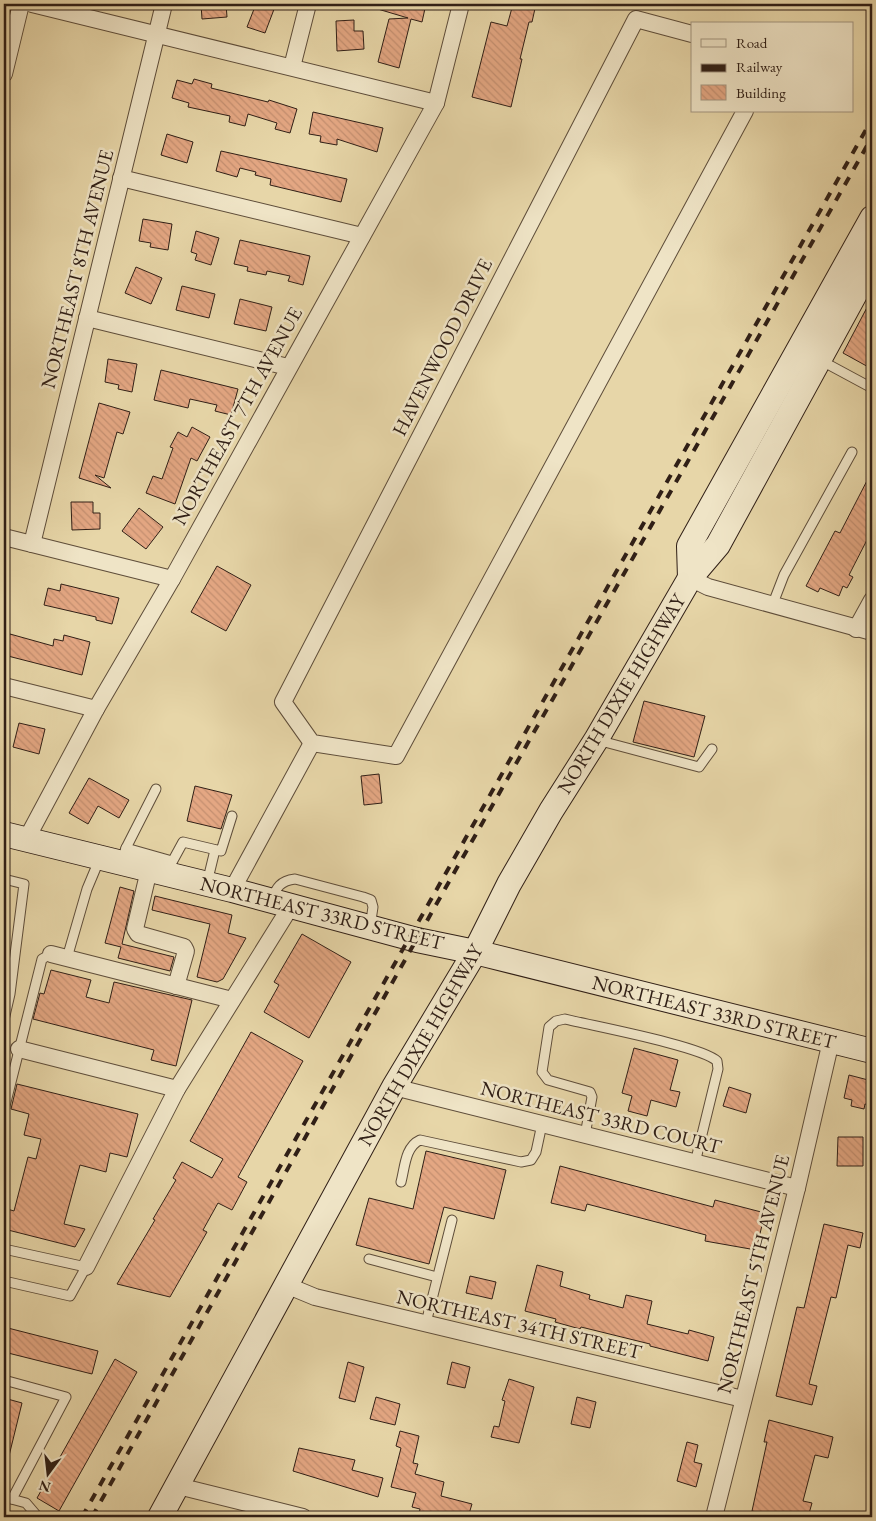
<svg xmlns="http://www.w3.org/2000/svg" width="876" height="1521" font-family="'EB Garamond',serif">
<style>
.building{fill:url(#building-back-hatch);stroke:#301f16}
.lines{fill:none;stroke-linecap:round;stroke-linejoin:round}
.lane-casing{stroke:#5e4d3a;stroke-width:11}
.street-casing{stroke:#5e4d3a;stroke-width:18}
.secondary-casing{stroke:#301f16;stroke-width:26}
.lane{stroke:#efe4c6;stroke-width:9}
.street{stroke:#efe4c6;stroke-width:16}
.secondary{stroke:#efe4c6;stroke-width:24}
.rail{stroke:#301f16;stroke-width:4;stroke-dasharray:9 9;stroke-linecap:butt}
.labels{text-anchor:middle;stroke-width:5;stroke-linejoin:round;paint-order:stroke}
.street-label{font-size:20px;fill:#301f16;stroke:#efe4c6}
</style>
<defs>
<pattern id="building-back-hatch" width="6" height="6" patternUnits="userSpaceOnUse" patternTransform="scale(1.25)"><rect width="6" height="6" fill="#e4a783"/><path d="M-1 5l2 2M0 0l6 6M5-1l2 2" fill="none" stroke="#c48f70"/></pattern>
</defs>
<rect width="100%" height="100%" fill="#e7d6a8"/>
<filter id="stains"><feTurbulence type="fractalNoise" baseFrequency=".004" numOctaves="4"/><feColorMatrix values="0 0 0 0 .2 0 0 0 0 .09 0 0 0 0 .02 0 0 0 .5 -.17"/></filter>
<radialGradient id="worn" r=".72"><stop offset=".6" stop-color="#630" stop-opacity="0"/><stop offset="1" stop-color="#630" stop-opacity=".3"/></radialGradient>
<!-- building -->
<g class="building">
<path d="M 201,4 L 226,4 L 227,17 L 202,19 Z"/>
<path d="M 256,4 L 276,4 L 265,33 L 247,27 Z"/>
<path d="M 371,4 L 426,4 L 422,22 L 411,19 L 399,68 L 378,62 L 389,19 L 408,18 L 371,7 Z"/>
<path d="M 513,4 L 536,4 L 532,22 L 529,22 L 520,59 L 522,59 L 511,107 L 472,97 L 491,22 L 507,26 Z"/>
<path d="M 354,20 L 354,31 L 363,31 L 364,49 L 337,51 L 336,21 Z"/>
<path d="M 194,79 L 212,84 L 211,88 L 268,102 L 269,100 L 297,109 L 290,133 L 275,129 L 277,123 L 248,114 L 245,126 L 229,122 L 230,116 L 188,107 L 189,103 L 172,98 L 177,80 L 192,84 Z"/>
<path d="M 313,112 L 383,128 L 377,152 L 337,139 L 337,145 L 320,142 L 321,136 L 309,134 Z"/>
<path d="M 167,134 L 193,142 L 187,163 L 161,155 Z"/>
<path d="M 221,151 L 347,179 L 341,202 L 270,185 L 271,179 L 255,175 L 256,172 L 240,168 L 237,177 L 216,171 Z"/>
<path d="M 143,219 L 172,224 L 168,250 L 150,247 L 151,243 L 139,241 Z"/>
<path d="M 196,231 L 219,238 L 211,265 L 195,260 L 197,254 L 191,252 Z"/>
<path d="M 240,240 L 310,256 L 303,285 L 288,281 L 290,276 L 267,271 L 266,275 L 247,271 L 248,267 L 234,264 Z"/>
<path d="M 136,267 L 162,278 L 151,304 L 125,293 Z"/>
<path d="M 182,286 L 215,294 L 209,318 L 176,310 Z"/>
<path d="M 872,298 L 872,369 L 843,353 Z"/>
<path d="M 240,299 L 272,307 L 266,331 L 234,324 Z"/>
<path d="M 108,359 L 137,364 L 132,392 L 118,389 L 119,385 L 105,382 Z"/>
<path d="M 161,370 L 238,389 L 231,415 L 215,411 L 217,405 L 190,399 L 188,408 L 154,400 Z"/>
<path d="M 99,403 L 130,412 L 123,434 L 117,432 L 104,478 L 95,475 L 111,488 L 79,478 Z"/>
<path d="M 192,427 L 210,437 L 197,461 L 191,458 L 175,504 L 146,493 L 153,476 L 162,479 L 173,448 L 170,447 L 178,432 L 187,437 Z"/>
<path d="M 872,471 L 872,538 L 869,536 L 849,575 L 853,577 L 847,588 L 843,586 L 839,596 L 820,588 L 818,592 L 806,586 L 835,531 L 840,533 Z"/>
<path d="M 71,502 L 93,502 L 93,513 L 100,513 L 100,529 L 72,530 Z"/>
<path d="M 139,508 L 163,527 L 146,549 L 122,531 Z"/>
<path d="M 217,566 L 251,585 L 226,631 L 191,612 Z"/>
<path d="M 61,584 L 119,598 L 112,624 L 96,620 L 96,617 L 44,605 L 48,588 L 60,591 Z"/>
<path d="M 10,634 L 53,646 L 54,639 L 63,641 L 64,635 L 90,642 L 82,675 L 4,655 Z"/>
<path d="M 644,701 L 705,716 L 694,757 L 633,742 Z"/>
<path d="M 19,723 L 45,729 L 39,754 L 13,747 Z"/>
<path d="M 379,774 L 382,803 L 364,805 L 361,776 Z"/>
<path d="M 89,778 L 129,800 L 119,818 L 98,806 L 88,824 L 69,813 Z"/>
<path d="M 195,786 L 232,795 L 221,829 L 187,821 Z"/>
<path d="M 120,887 L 134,891 L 122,944 L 174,957 L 170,971 L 118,958 L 121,947 L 105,943 Z"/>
<path d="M 155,896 L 232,915 L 228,933 L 246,938 L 223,979 L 217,982 L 197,977 L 210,924 L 152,910 Z"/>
<path d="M 302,934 L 351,962 L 309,1038 L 264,1012 L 279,985 L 274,982 Z"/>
<path d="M 51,970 L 91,980 L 86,997 L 109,1003 L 114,982 L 192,1000 L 176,1066 L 151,1060 L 154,1050 L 33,1019 L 40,993 L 44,994 Z"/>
<path d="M 251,1032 L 303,1061 L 238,1177 L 247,1182 L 232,1210 L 218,1203 L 203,1230 L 207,1232 L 170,1297 L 117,1284 L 155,1220 L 153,1219 L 176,1180 L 173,1178 L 182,1162 L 212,1178 L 223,1159 L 190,1141 Z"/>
<path d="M 634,1048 L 678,1060 L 670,1090 L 680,1092 L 676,1107 L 651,1100 L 647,1116 L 628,1111 L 632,1096 L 622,1093 Z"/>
<path d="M 849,1075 L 872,1081 L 872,1106 L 865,1104 L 864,1109 L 851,1106 L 852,1100 L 844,1098 Z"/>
<path d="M 17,1084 L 138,1114 L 127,1157 L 110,1153 L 106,1172 L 80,1165 L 64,1224 L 85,1229 L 75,1247 L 4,1229 L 4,1208 L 14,1211 L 28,1157 L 36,1159 L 41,1139 L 24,1135 L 29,1114 L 11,1109 Z"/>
<path d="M 729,1087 L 751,1094 L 746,1113 L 723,1106 Z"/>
<path d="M 838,1137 L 863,1137 L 863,1166 L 837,1166 Z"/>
<path d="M 426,1151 L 506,1170 L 494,1219 L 444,1207 L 429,1264 L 356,1245 L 369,1198 L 413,1209 Z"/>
<path d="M 560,1166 L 713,1207 L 715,1200 L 765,1213 L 756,1250 L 705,1241 L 706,1235 L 587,1204 L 585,1211 L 551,1203 Z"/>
<path d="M 824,1224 L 863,1233 L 860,1248 L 848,1245 L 836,1298 L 831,1297 L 809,1384 L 817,1386 L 812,1405 L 776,1396 L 797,1307 L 804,1308 Z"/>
<path d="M 537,1265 L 563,1272 L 560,1286 L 590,1295 L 589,1299 L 623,1308 L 626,1295 L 652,1301 L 647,1324 L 688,1334 L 689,1330 L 714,1337 L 708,1361 L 650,1346 L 650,1344 L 581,1327 L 580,1329 L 555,1322 L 556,1319 L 525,1311 Z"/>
<path d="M 470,1276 L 496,1282 L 492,1299 L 466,1293 Z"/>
<path d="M 4,1327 L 98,1351 L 92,1374 L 4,1352 Z"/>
<path d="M 115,1359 L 137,1372 L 59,1511 L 37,1498 Z"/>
<path d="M 348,1362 L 364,1367 L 355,1402 L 339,1398 Z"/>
<path d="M 452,1362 L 470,1367 L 465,1388 L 447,1384 Z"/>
<path d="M 509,1379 L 534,1387 L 519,1443 L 491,1437 L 494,1426 L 499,1427 L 505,1401 L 502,1400 Z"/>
<path d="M 376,1397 L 400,1404 L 395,1425 L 370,1419 Z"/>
<path d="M 577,1397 L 596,1402 L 590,1428 L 571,1424 Z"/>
<path d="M 4,1398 L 22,1403 L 8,1460 L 4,1460 Z"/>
<path d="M 769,1420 L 833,1437 L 828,1458 L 815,1455 L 803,1501 L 812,1503 L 808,1517 L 776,1517 L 752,1511 L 767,1442 L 764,1442 Z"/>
<path d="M 400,1431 L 419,1436 L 413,1463 L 418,1464 L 415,1474 L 444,1482 L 441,1496 L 472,1504 L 468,1517 L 428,1517 L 419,1515 L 420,1509 L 412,1507 L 416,1493 L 391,1487 L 401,1448 L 396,1446 Z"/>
<path d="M 687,1442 L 698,1445 L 694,1462 L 702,1464 L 696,1487 L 677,1481 Z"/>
<path d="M 299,1448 L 355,1460 L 352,1470 L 383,1478 L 378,1497 L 293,1471 Z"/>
</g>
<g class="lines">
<!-- lane casing -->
<g class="lane-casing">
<g id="lane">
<path d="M 820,360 L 872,388"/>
<path d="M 772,606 L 784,575 L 852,452"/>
<path d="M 597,740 L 699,767 L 712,749"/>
<path d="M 126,848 L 156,789"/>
<path d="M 125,851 L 126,848 L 172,861"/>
<path d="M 168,874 L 171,864 L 183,842 L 221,851 L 232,816"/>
<path d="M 4,879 L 24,884 L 10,994 L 4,1020"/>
<path d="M 207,883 L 215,850"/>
<path d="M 271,900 C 277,887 280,881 295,879 L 363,897 L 371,900 L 373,907 L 370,927"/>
<path d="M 67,958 L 87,889 L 100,858"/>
<path d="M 4,1110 L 42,959 L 51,954"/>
<path d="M 585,1135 L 592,1097 L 590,1092 L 548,1080 L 542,1072 L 549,1027 L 556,1021 L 565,1019 C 593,1026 701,1046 717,1061 L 718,1069 L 695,1163"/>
<path d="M 401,1182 C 405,1167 405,1147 420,1140 L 521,1162 L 531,1160 L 536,1152 L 542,1124"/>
<path d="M 4,1249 L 86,1267 L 70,1296 L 4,1281"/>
<path d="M 369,1259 L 437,1277"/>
<path d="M 426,1323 L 452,1220"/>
<path d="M 4,1380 L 66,1397 L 12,1499"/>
<path d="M 4,1497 L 26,1503 L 38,1517"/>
</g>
</g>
<!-- street casing -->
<g class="street-casing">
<g id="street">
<path d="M 32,4 L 436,103"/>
<path d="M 692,34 L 636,19 L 283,702 L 312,743 L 396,756 L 745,111"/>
<path d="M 292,67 L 308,4"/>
<path d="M 4,74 L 21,4"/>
<path d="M 121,178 L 362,236"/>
<path d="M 87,318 L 288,367"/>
<path d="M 4,537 L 172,579"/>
<path d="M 32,544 L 164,4"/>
<path d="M 690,578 L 708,587 L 872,632"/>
<path d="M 856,629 L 872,600"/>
<path d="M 4,686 L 96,709"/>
<path d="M 26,840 L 96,709 L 172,579 L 436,103 L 461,4"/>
<path d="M 149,870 L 135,929 L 138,934 L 184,947 L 186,951 L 176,986"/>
<path d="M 232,890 L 312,743"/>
<path d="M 51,954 L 232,1000"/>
<path d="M 19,1049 L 177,1089"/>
<path d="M 394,1087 L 797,1188"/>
<path d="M 86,1267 L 177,1089 L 291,906"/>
<path d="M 286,1285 L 315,1297 L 743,1399"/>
<path d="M 178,1486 L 303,1517"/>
<path d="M 714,1517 L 797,1188 L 831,1041"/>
</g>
</g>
<!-- secondary casing -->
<g class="secondary-casing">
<g id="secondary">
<path d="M 690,578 L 689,546 L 872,218"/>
<path d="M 4,834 L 232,890 L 417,940 L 475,952 L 872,1051"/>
<path d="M 160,1517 L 394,1087 L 475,952 L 509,884 L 551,811 L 596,740 L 690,578 L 718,545 L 872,263"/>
</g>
</g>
<!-- lane -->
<use href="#lane" class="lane"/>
<!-- street -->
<use href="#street" class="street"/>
<!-- secondary -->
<use href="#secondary" class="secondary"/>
<!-- rail -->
<g class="rail">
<path d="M 82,1517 L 872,119"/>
<path d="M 92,1517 L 446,887 L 872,137"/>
</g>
</g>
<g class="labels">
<!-- street labels -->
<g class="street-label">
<text transform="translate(77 269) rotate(-76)" y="7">NORTHEAST 8TH AVENUE</text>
<text transform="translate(442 347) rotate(-63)" y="7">HAVENWOOD DRIVE</text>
<text transform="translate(237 416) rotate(-61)" y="7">NORTHEAST 7TH AVENUE</text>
<text transform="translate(621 694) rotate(-59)" y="7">NORTH DIXIE HIGHWAY</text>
<text transform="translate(322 913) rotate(14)" y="7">NORTHEAST 33RD STREET</text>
<text transform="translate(714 1012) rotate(14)" y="7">NORTHEAST 33RD STREET</text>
<text transform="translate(420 1045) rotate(-60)" y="7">NORTH DIXIE HIGHWAY</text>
<text transform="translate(601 1117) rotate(14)" y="7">NORTHEAST 33RD COURT</text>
<text transform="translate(753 1274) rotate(-76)" y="7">NORTHEAST 5TH AVENUE</text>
<text transform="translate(519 1324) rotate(13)" y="7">NORTHEAST 34TH STREET</text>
</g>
</g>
<!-- margin -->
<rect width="876" height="1521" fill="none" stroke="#e7d6a8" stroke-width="20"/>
<rect x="5" y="5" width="866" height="1511" fill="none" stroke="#301f16" stroke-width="2.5"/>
<rect x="10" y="10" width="856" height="1501" fill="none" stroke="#301f16"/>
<!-- legend -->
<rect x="691" y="22" width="162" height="90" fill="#efe4c6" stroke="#a39580"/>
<rect x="701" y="39" width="25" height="8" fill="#efe4c6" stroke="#a39580"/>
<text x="736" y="48" font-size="15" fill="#301f16">Road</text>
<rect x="701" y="64" width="25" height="8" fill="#301f16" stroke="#a39580"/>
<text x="736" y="72" font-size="15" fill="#301f16">Railway</text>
<rect x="701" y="85" width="25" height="15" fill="url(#building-back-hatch)" stroke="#a39580"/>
<text x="736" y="98" font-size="15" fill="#301f16">Building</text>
<!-- north arrow -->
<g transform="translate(48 1474) rotate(195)" stroke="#efe4c6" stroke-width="4" paint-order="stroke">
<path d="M0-4L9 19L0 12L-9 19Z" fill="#301f16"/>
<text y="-8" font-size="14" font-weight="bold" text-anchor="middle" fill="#301f16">N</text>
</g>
<rect width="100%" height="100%" filter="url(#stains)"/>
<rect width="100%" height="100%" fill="url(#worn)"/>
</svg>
